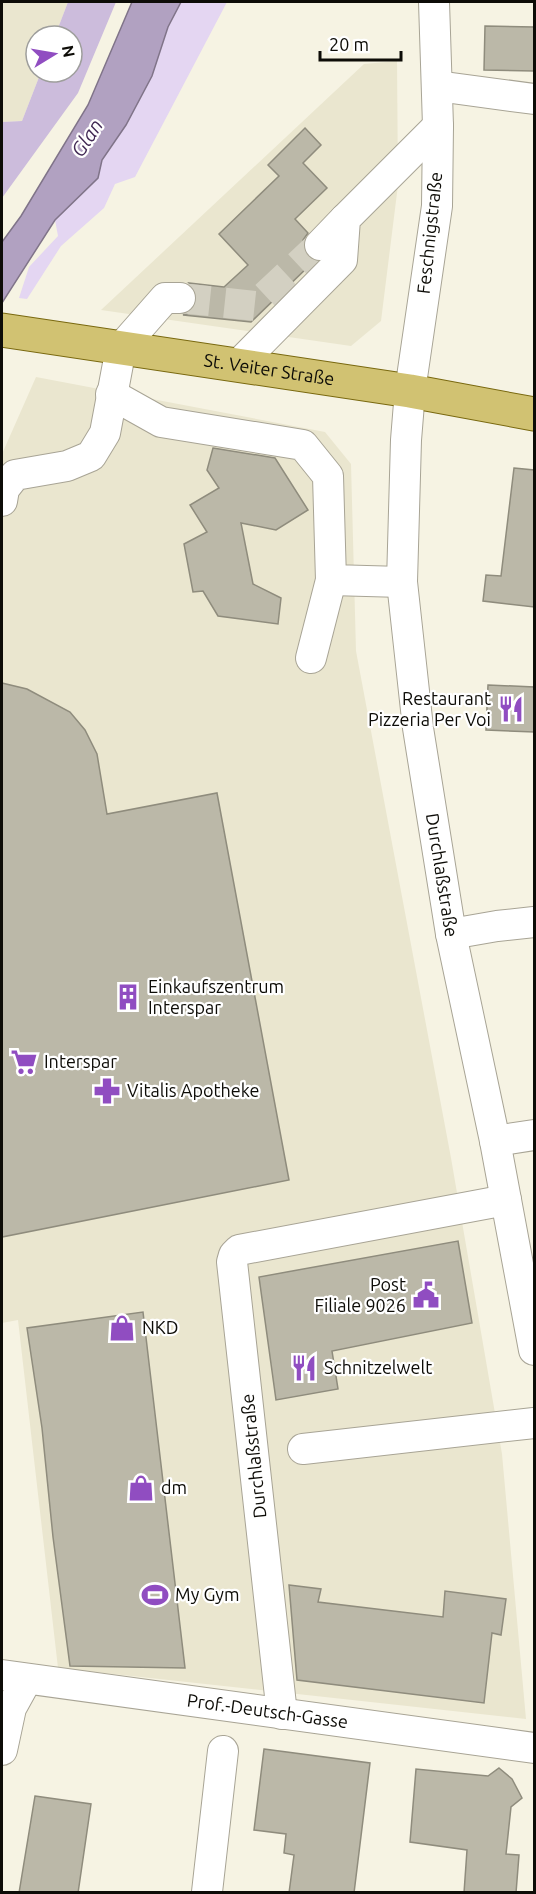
<svg xmlns="http://www.w3.org/2000/svg" width="536" height="1894" font-family="Ubuntu,sans-serif">
<style>
.built{fill:#eae6cf}
.green{fill:#e4d6f2}
.forest{fill:#ccbcdc}
.water{fill:#b1a1c1;stroke:#807489;stroke-width:1.5}
.building{fill:#bbb8a8;stroke:#8f8c7d;stroke-width:1.5}
.lines{fill:none;stroke-linecap:round;stroke-linejoin:round}
.minor-tunnel{stroke:#d3d0c2;stroke-width:30;stroke-dasharray:30 15;stroke-linecap:butt}
.minor-casing{stroke:#a8a495;stroke-width:32}
.major-casing{stroke:#79680f;stroke-width:35}
.minor{stroke:#fff;stroke-width:30}
.major{stroke:#d1c272;stroke-width:33}
.labels{text-anchor:middle;stroke-width:4.5;stroke-linejoin:round;paint-order:stroke}
.street-label{font-size:18px;fill:#0d0c07;stroke:#fff}
.poi-label{font-size:18px;fill:#0d0c07;stroke:#fff;text-anchor:start}
.water-label{font-size:20px;font-style:italic;fill:#422a55;stroke:#fff}
</style>
<rect width="100%" height="100%" fill="#f6f3e3"/>
<!-- built -->
<g class="built">
<path d="M 2,2 L 68,2 L 55,36 L 36,36 L 36,72 L 41,72 L 22,121 L 2,122 Z"/>
<path d="M 397,61 L 398,185 L 381,321 L 351,346 L 101,310 L 364,64 Z"/>
<path d="M 36,377 L 325,432 L 351,464 L 356,651 L 451,1158 L 502,1454 L 526,1719 L 58,1668 L 18,1320 L 2,1323 L 2,454 Z"/>
</g>
<!-- green -->
<path class="green" d="M 181,2 L 227,2 L 135,177 L 115,184 L 104,208 L 61,246 L 27,299 L 19,298 L 29,267 L 58,236 L 55,220 L 98,178 L 102,160 L 126,125 L 152,76 L 168,27 Z"/>
<!-- forest -->
<path class="forest" d="M 68,2 L 116,2 L 78,93 L 2,198 L 2,122 L 22,121 L 41,72 L 72,72 L 72,36 L 55,36 Z"/>
<!-- water -->
<path class="water" d="M 132,2 L 181,2 L 168,27 L 152,76 L 126,125 L 102,160 L 98,178 L 55,220 L 2,303 L 2,242 L 21,216 L 88,105 Z"/>
<!-- building -->
<g class="building">
<path d="M 485,26 L 534,27 L 534,71 L 484,70 Z"/>
<path d="M 305,128 L 321,145 L 303,163 L 327,188 L 295,219 L 308,233 L 303,240 L 303,249 L 308,257 L 314,261 L 251,322 L 183,315 L 189,313 L 195,307 L 197,299 L 195,290 L 189,283 L 224,287 L 248,265 L 219,234 L 279,176 L 268,165 Z"/>
<path d="M 213,448 L 275,458 L 308,510 L 276,530 L 241,523 L 253,584 L 281,598 L 278,624 L 218,616 L 203,591 L 193,592 L 184,544 L 207,532 L 190,505 L 219,488 L 207,470 Z"/>
<path d="M 514,468 L 534,470 L 534,607 L 483,601 L 486,575 L 501,576 Z"/>
<path d="M 2,683 L 27,689 L 70,712 L 85,730 L 97,754 L 107,814 L 217,793 L 289,1180 L 2,1237 Z"/>
<path d="M 488,685 L 534,687 L 534,732 L 486,730 Z"/>
<path d="M 458,1241 L 472,1323 L 332,1351 L 338,1389 L 276,1400 L 259,1277 Z"/>
<path d="M 143,1312 L 185,1668 L 70,1666 L 53,1537 L 42,1428 L 27,1328 Z"/>
<path d="M 289,1585 L 321,1589 L 318,1602 L 443,1617 L 445,1591 L 506,1599 L 501,1635 L 492,1633 L 484,1703 L 297,1680 Z"/>
<path d="M 264,1749 L 370,1763 L 354,1893 L 289,1893 L 294,1855 L 284,1853 L 286,1834 L 254,1830 Z"/>
<path d="M 499,1768 L 512,1779 L 522,1798 L 511,1807 L 506,1854 L 519,1855 L 516,1893 L 464,1893 L 467,1850 L 410,1842 L 416,1769 L 488,1776 Z"/>
<path d="M 35,1796 L 91,1804 L 78,1893 L 19,1893 Z"/>
</g>
<g class="lines">
<!-- minor-tunnel -->
<path class="minor-tunnel" d="M 180,298 L 255,306 L 320,245"/>
<!-- minor casing -->
<g class="minor-casing">
<g id="minor">
<path id="s1" d="M 434,2 L 438,126 L 437,206 L 410,391 L 406,440 L 402,582 L 418,728 L 451,934 L 495,1141 L 534,1350"/>
<path d="M 437,86 L 534,99"/>
<path d="M 320,245 L 345,219"/>
<path d="M 237,366 L 342,260 L 345,219 L 438,126"/>
<path d="M 111,394 L 161,422 L 303,445 L 328,476 L 331,580 L 402,582"/>
<path d="M 2,501 L 4,489 L 15,475 L 67,466 L 91,456 L 105,433 L 121,348 L 165,298 L 180,298"/>
<path d="M 311,658 L 331,580"/>
<path d="M 451,934 L 497,926 L 534,922"/>
<path d="M 495,1141 L 534,1135"/>
<path d="M 303,1449 L 534,1423"/>
<path id="s2" d="M 2,1675 L 534,1748"/>
<path d="M 282,1714 L 232,1262 L 234,1255 L 239,1250 L 506,1200"/>
<path d="M 2,1750 L 11,1708 L 27,1679"/>
<path d="M 207,1892 L 223,1751"/>
</g>
</g>
<!-- major casing -->
<g class="major-casing">
<g id="major">
<path id="s3" d="M 2,330 L 410,391 L 534,414"/>
</g>
</g>
<!-- minor -->
<use href="#minor" class="minor"/>
<!-- major -->
<use href="#major" class="major"/>
</g>
<!-- icons -->
<defs>
<g id="restaurant-bare" transform="scale(2.07)"><path d="M-5-6h1v4h1v-4h1v4h1v-4h1v5L-1.5 .5V6h-2V.5L-5-1ZM5-6V6H3V1.5H1.5Q1.5-4 5-6Z" fill="#904dc1" stroke="#fff" stroke-width="2.5" paint-order="stroke"/></g>
<g id="building-bare" transform="scale(2.07)"><path d="M-4-6H4V6H1V3H-1V6H-4ZM-2.5-4.3h1.7v1.8h-1.7ZM.8-4.3h1.7v1.8H.8ZM-2.5-1h1.7V.8h-1.7ZM.8-1h1.7V.8H.8Z" fill="#904dc1" stroke="#fff" stroke-width="2.5" paint-order="stroke"/></g>
<g id="supermarket-bare" transform="scale(2.07)"><path d="M-6-5.5h2.5l.6 2H6L4.5 2H-2.5L-4.4-4H-6ZM-1.5 3.2a1.3 1.3 0 1 0 .1 0ZM3 3.2a1.3 1.3 0 1 0 .1 0Z" fill="#904dc1" stroke="#fff" stroke-width="2.5" paint-order="stroke"/></g>
<g id="pharmacy-bare" transform="scale(2.07)"><path d="M-2-6h4v4h4v4h-4v4h-4v-4h-4v-4h4Z" fill="#904dc1" stroke="#fff" stroke-width="2.5" paint-order="stroke"/></g>
<g id="civic-bare" transform="scale(2.07)"><path d="M-.6-6.5H3V-4.5H.6V-3L4-1V1h2V6H-6V1h2V-1L-.6-3ZM-1.2 2.5V6h2.4V2.5Z" fill="#904dc1" stroke="#fff" stroke-width="2.5" paint-order="stroke"/></g>
<g id="shop-bare" transform="scale(2.07)"><path d="M-5-2.5h2.3a2.7 3.5 0 0 1 5.4 0H5L5.5 6h-11ZM-1.5-2.5h3a1.5 2.3 0 0 0-3 0Z" fill="#904dc1" stroke="#fff" stroke-width="2.5" paint-order="stroke"/></g>
<g id="stadium-bare" transform="scale(2.07)"><path d="M0-5a6.5 5 0 1 0 0 10a6.5 5 0 1 0 0-10ZM-3.5-1.8h7v3.6h-7Z" fill="#904dc1" stroke="#fff" stroke-width="2.5" paint-order="stroke"/></g>
</defs>
<g fill-rule="evenodd">
<use href="#restaurant-bare" x="511" y="709"/>
<use href="#building-bare" x="128" y="997"/>
<use href="#supermarket-bare" x="24" y="1062"/>
<use href="#pharmacy-bare" x="107" y="1091"/>
<use href="#civic-bare" x="426" y="1295"/>
<use href="#shop-bare" x="122" y="1328"/>
<use href="#restaurant-bare" x="304" y="1368"/>
<use href="#shop-bare" x="141" y="1488"/>
<use href="#stadium-bare" x="155" y="1595"/>
</g>
<g class="labels">
<!-- street labels -->
<g class="street-label">
<text transform="translate(430 233) rotate(-84)" y="6">Feschnigstraße</text>
<text dy="6" stroke="none"><textPath href="#s3" startOffset="270">St. Veiter Straße</textPath></text>
<text dy="6" stroke="none"><textPath href="#s1" startOffset="878">Durchlaßstraße</textPath></text>
<text transform="translate(254 1456) rotate(-96)" y="6">Durchlaßstraße</text>
<text dy="6" stroke="none"><textPath href="#s2" startOffset="268">Prof.-Deutsch-Gasse</textPath></text>
</g>
<!-- poi labels -->
<g class="poi-label">
<text x="491" y="705" text-anchor="end">Restaurant<tspan x="491" dy="21">Pizzeria Per Voi</tspan></text>
<text x="148" y="993">Einkaufszentrum<tspan x="148" dy="21">Interspar</tspan></text>
<text x="44" y="1068">Interspar</text>
<text x="127" y="1097">Vitalis Apotheke</text>
<text x="406" y="1291" text-anchor="end">Post<tspan x="406" dy="21">Filiale 9026</tspan></text>
<text x="142" y="1334">NKD</text>
<text x="324" y="1374">Schnitzelwelt</text>
<text x="161" y="1494">dm</text>
<text x="175" y="1601">My Gym</text>
</g>
<!-- water labels -->
<g class="water-label">
<text transform="translate(87 138) rotate(-57)" y="7">Glan</text>
</g>
</g>
<!-- border -->
<rect width="536" height="1894" fill="none" stroke="#0d0c07" stroke-width="6"/>
<!-- north arrow -->
<g transform="translate(54 54) rotate(79)"><circle r="28" fill="#ffffff" stroke="#9e9e9c" stroke-width="1.5"/>
<path d="M0-4.5L10 22L0 15L-10 22Z" fill="#904dc1"/>
<text y="-9" font-size="16" font-weight="bold" text-anchor="middle" fill="#0d0c07">N</text>
</g>
<!-- scale -->
<path d="M320 51v9h81v-9" fill="none" stroke="#0d0c07" stroke-width="3"/>
<text x="329" y="51" font-size="18" fill="#0d0c07" stroke="#ffffff" stroke-width="4.5" paint-order="stroke">20 m</text>
</svg>
